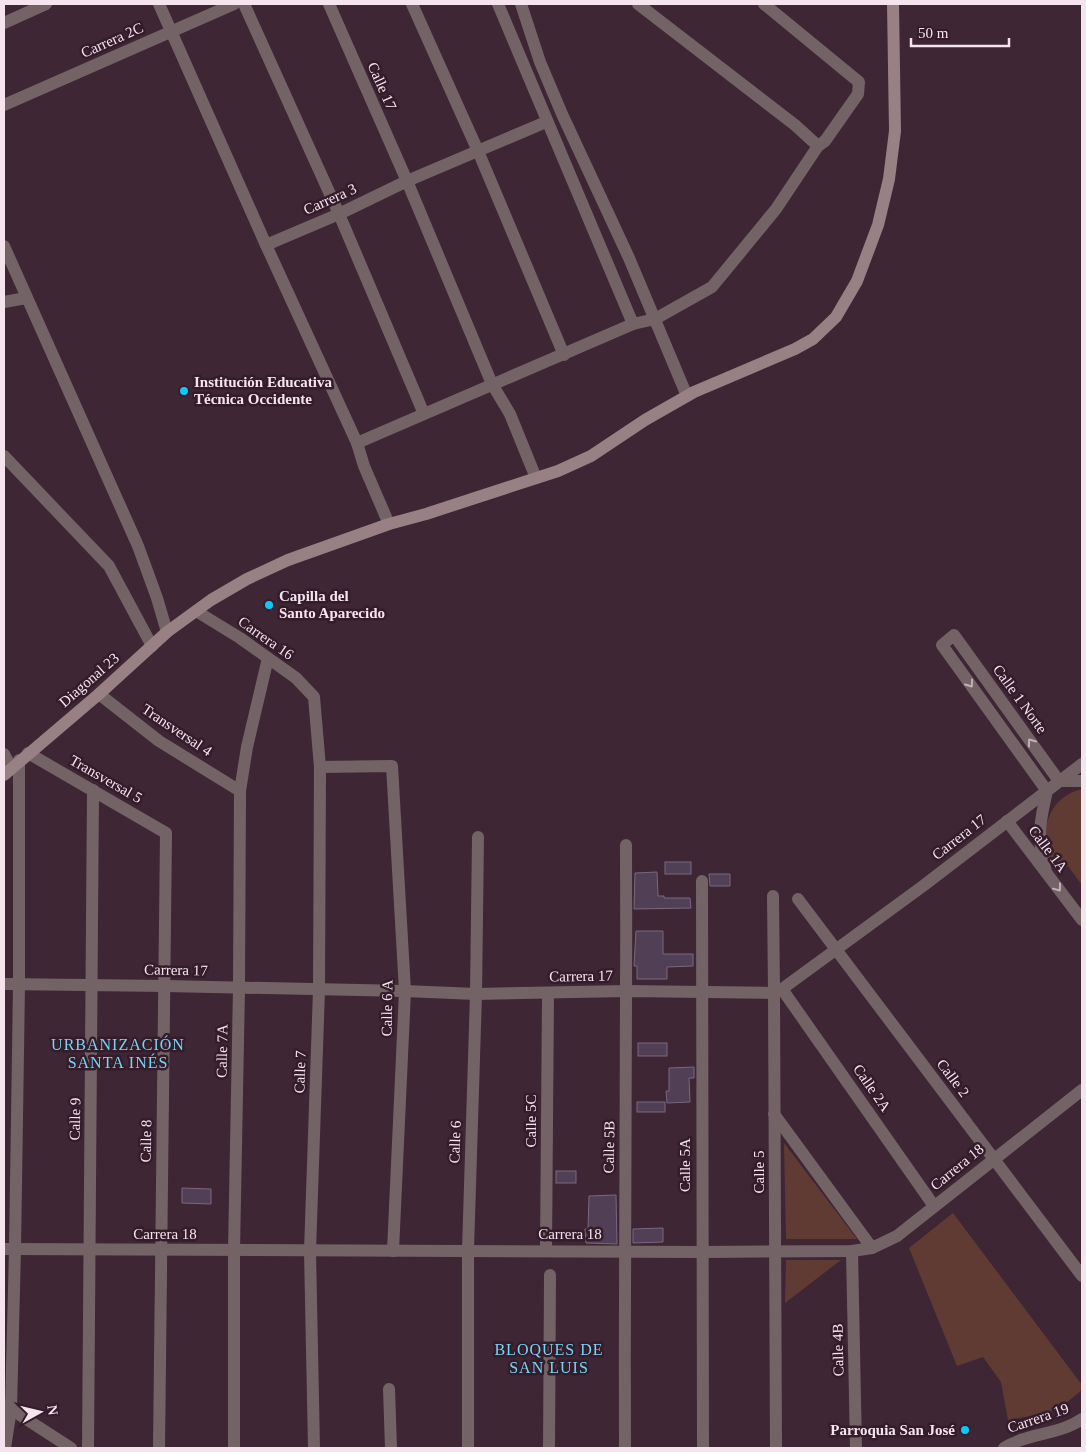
<svg xmlns="http://www.w3.org/2000/svg" width="1086" height="1452" font-family="Georgia,serif">
<style>
.green{fill:#603b34}
.building{fill:#513f56;stroke:#7a6780}
.lines{fill:none;stroke-linecap:round;stroke-linejoin:round}
.minor{stroke:#736366;stroke-width:12}
.tertiary{stroke:#736366;stroke-width:12}
.secondary{stroke:#998084;stroke-width:12}
.oneway{stroke:#c1b0b8}
.poi-dot{fill:#0acafa;stroke:#341c2b;stroke-width:2}
.labels{text-anchor:middle;stroke-width:5;stroke-linejoin:round;paint-order:stroke}
.street-label{font-size:15px;fill:#f5e4ee;stroke:#341c2b}
.poi-label{font-size:15px;font-weight:bold;fill:#f5e4ee;stroke:#341c2b;text-anchor:start}
.neighbourhood-label{font-size:16px;letter-spacing:1px;fill:#77d5f5;stroke:#341c2b}
</style>
<rect width="100%" height="100%" fill="#3e2635"/>
<!-- green -->
<g class="green">
<path d="M 1082,789 L 1082,885 L 1068,866 L 1057,874 C 1053,867 1048,861 1046,853 C 1045,848 1045,843 1045,837 C 1046,813 1058,795 1082,789 Z"/>
<path d="M 784,1143 L 857,1239 L 786,1239 Z"/>
<path d="M 953,1213 L 1082,1385 L 1082,1390 L 1060,1408 L 1048,1413 L 1008,1420 L 1001,1382 L 983,1357 L 957,1366 L 909,1248 Z"/>
<path d="M 786,1260 L 841,1260 L 785,1303 Z"/>
</g>
<!-- building -->
<g class="building">
<rect x="665" y="862" width="26" height="12"/>
<path d="M 657,872 L 658,896 L 664,896 L 664,898 L 690,898 L 691,908 L 634,909 L 635,873 Z"/>
<path d="M 709,874 L 730,874 L 730,886 L 710,886 Z"/>
<path d="M 636,931 L 663,931 L 663,954 L 693,954 L 693,966 L 667,967 L 667,979 L 637,979 L 637,966 L 634,966 Z"/>
<rect x="638" y="1043" width="29" height="13"/>
<path d="M 694,1067 L 694,1078 L 689,1078 L 690,1102 L 667,1103 L 666,1091 L 669,1091 L 669,1068 Z"/>
<rect x="637" y="1102" width="28" height="10"/>
<rect x="556" y="1171" width="20" height="12"/>
<path d="M 182,1188 L 211,1189 L 211,1204 L 182,1203 Z"/>
<path d="M 616,1195 L 617,1244 L 586,1243 L 585,1229 L 588,1229 L 589,1196 Z"/>
<path d="M 663,1228 L 663,1242 L 633,1243 L 633,1229 Z"/>
</g>
<g class="lines">
<!-- minor -->
<g class="minor">
<path d="M 159,4 L 266,245 L 357,443 L 364,466 L 389,524"/>
<path d="M 244,4 L 339,214 L 424,414"/>
<path d="M 329,4 L 407,181 L 492,384 L 510,414 L 536,478"/>
<path d="M 412,4 L 478,151 L 564,355"/>
<path d="M 498,4 L 633,324 L 655,319 L 712,287 L 776,209 L 818,146"/>
<path d="M 521,4 L 540,62 L 562,114 L 629,258 L 687,396"/>
<path d="M 638,4 L 795,125 L 818,146 L 825,141 L 858,94 L 859,82 L 764,4"/>
<path d="M 4,23 L 46,4"/>
<path d="M 4,105 L 234,4"/>
<path d="M 266,245 L 339,214 L 407,181 L 546,122"/>
<path d="M 4,246 L 138,546 L 157,598 L 167,632"/>
<path d="M 4,302 L 26,298"/>
<path d="M 357,443 L 633,324"/>
<path d="M 4,456 L 109,566 L 152,646"/>
<path d="M 196,611 L 240,638 L 296,678 L 314,697 L 320,767 L 319,990 L 310,1251 L 314,1448"/>
<path d="M 99,694 L 159,741 L 240,791"/>
<path d="M 28,753 L 166,833 L 159,1448"/>
<path d="M 4,754 L 11,767"/>
<path d="M 320,767 L 392,766 L 405,991 L 393,1251"/>
<path d="M 702,881 L 703,1448"/>
<path d="M 773,896 L 774,993"/>
<path d="M 798,899 L 1082,1276"/>
<path d="M 782,989 L 934,1206"/>
<path d="M 774,1114 L 872,1248"/>
<path d="M 4,1249 L 702,1252 L 852,1251 L 872,1248 L 897,1236 L 1082,1090"/>
<path d="M 546,1251 L 548,993"/>
<path d="M 852,1251 L 856,1448"/>
<path d="M 389,1389 L 391,1448"/>
<path d="M 6,1406 L 71,1448"/>
<path d="M 5,1448 L 11,1409 L 15,1249 L 19,985 L 19,760"/>
<path d="M 88,1448 L 93,790"/>
<path d="M 234,1448 L 234,1251 L 239,988 L 240,791 L 247,747 L 268,658"/>
<path d="M 468,1448 L 468,1250 L 476,994 L 478,837"/>
<path d="M 549,1448 L 550,1275"/>
<path d="M 625,1448 C 624,1247 627,1046 626,845"/>
<path d="M 1004,1448 C 1027,1433 1059,1435 1082,1419"/>
</g>
<!-- tertiary -->
<g class="tertiary">
<path d="M 1007,821 L 1082,920"/>
<path d="M 1046,872 C 1037,838 1039,825 1047,791 L 942,645 L 954,635 L 1059,781 L 1082,781"/>
<path d="M 4,984 L 165,986 L 405,991 L 476,994 L 627,991 L 774,993 L 782,989 L 923,886 L 1082,764"/>
<path d="M 774,993 L 776,1448"/>
</g>
<!-- secondary -->
<path class="secondary" d="M 4,775 L 99,694 L 167,632 L 211,600 L 247,579 L 288,560 L 389,524 L 426,514 L 558,471 L 591,456 L 645,420 L 694,392 L 795,349 L 813,339 L 836,317 L 857,281 L 878,225 L 889,179 L 895,131 L 893,4"/>
</g>
<!-- one-way arrows -->
<defs><path id="oneway-chevron" d="M-2-3.5L2.5 0L-2 3.5" fill="none" stroke-width="1.6" stroke-linecap="round" stroke-linejoin="round" transform="scale(1.25)"/></defs>
<g class="oneway">
<use href="#oneway-chevron" transform="translate(970 684) rotate(54)"/>
<use href="#oneway-chevron" transform="translate(1031 742) rotate(-126)"/>
<use href="#oneway-chevron" transform="translate(1058 888) rotate(53)"/>
</g>
<!-- markers -->
<g class="poi-dot">
<circle cx="184" cy="391" r="5"/>
<circle cx="269" cy="605" r="5"/>
<circle cx="965" cy="1430" r="5"/>
</g>
<g class="labels">
<!-- street labels -->
<g class="street-label">
<text transform="translate(112 40) rotate(-24)" y="5">Carrera 2C</text>
<text transform="translate(382 86) rotate(66)" y="5">Calle 17</text>
<text transform="translate(330 199) rotate(-24)" y="5">Carrera 3</text>
<text transform="translate(266 638) rotate(35)" y="5">Carrera 16</text>
<text transform="translate(89 680) rotate(-41)" y="5">Diagonal 23</text>
<text transform="translate(1020 699) rotate(54)" y="5">Calle 1 Norte</text>
<text transform="translate(177 730) rotate(34)" y="5">Transversal 4</text>
<text transform="translate(106 779) rotate(30)" y="5">Transversal 5</text>
<text transform="translate(959 837) rotate(-38)" y="5">Carrera 17</text>
<text transform="translate(1048 849) rotate(53)" y="5">Calle 1A</text>
<text transform="translate(176 970) rotate(1)" y="5">Carrera 17</text>
<text transform="translate(581 976) rotate(-1)" y="5">Carrera 17</text>
<text transform="translate(387 1008) rotate(-89)" y="5">Calle 6 A</text>
<text transform="translate(222 1051) rotate(-89)" y="5">Calle 7A</text>
<text transform="translate(300 1072) rotate(-88)" y="5">Calle 7</text>
<text transform="translate(953 1078) rotate(53)" y="5">Calle 2</text>
<text transform="translate(872 1088) rotate(55)" y="5">Calle 2A</text>
<text transform="translate(75 1119) rotate(-89)" y="5">Calle 9</text>
<text transform="translate(531 1121) rotate(-90)" y="5">Calle 5C</text>
<text transform="translate(146 1141) rotate(-89)" y="5">Calle 8</text>
<text transform="translate(455 1142) rotate(-88)" y="5">Calle 6</text>
<text transform="translate(609 1147) rotate(-89)" y="5">Calle 5B</text>
<text transform="translate(685 1165) rotate(-90)" y="5">Calle 5A</text>
<text transform="translate(957 1167) rotate(-39)" y="5">Carrera 18</text>
<text transform="translate(759 1172) rotate(-90)" y="5">Calle 5</text>
<text x="165" y="1239">Carrera 18</text>
<text x="570" y="1239">Carrera 18</text>
<text transform="translate(838 1350) rotate(-91)" y="5">Calle 4B</text>
<text transform="translate(1038 1418) rotate(-19)" y="5">Carrera 19</text>
</g>
<!-- poi labels -->
<g class="poi-label">
<text x="194" y="387">Institución Educativa<tspan x="194" dy="17">Técnica Occidente</tspan></text>
<text x="279" y="601">Capilla del<tspan x="279" dy="17">Santo Aparecido</tspan></text>
<text x="955" y="1435" text-anchor="end">Parroquia San José</text>
</g>
<!-- neighbourhood labels -->
<g class="neighbourhood-label">
<text x="118" y="1050">URBANIZACIÓN<tspan x="118" dy="18">SANTA INÉS</tspan></text>
<text x="549" y="1355">BLOQUES DE<tspan x="549" dy="18">SAN LUIS</tspan></text>
</g>
</g>
<!-- border -->
<rect width="1086" height="1452" fill="none" stroke="#f5e4ee" stroke-width="10"/>
<!-- north arrow -->
<g transform="translate(40 1412) rotate(82)" stroke="#341c2b" stroke-width="4" paint-order="stroke">
<path d="M0-4L9 19L0 12L-9 19Z" fill="#f5e4ee"/>
<text y="-8" font-size="14" font-weight="bold" text-anchor="middle" fill="#f5e4ee">N</text>
</g>
<!-- scale -->
<path d="M911 38v8h98v-8" fill="none" stroke="#f5e4ee" stroke-width="2.5"/>
<text x="918" y="38" font-size="15" fill="#f5e4ee" stroke="#341c2b" stroke-width="4" paint-order="stroke">50 m</text>
</svg>
